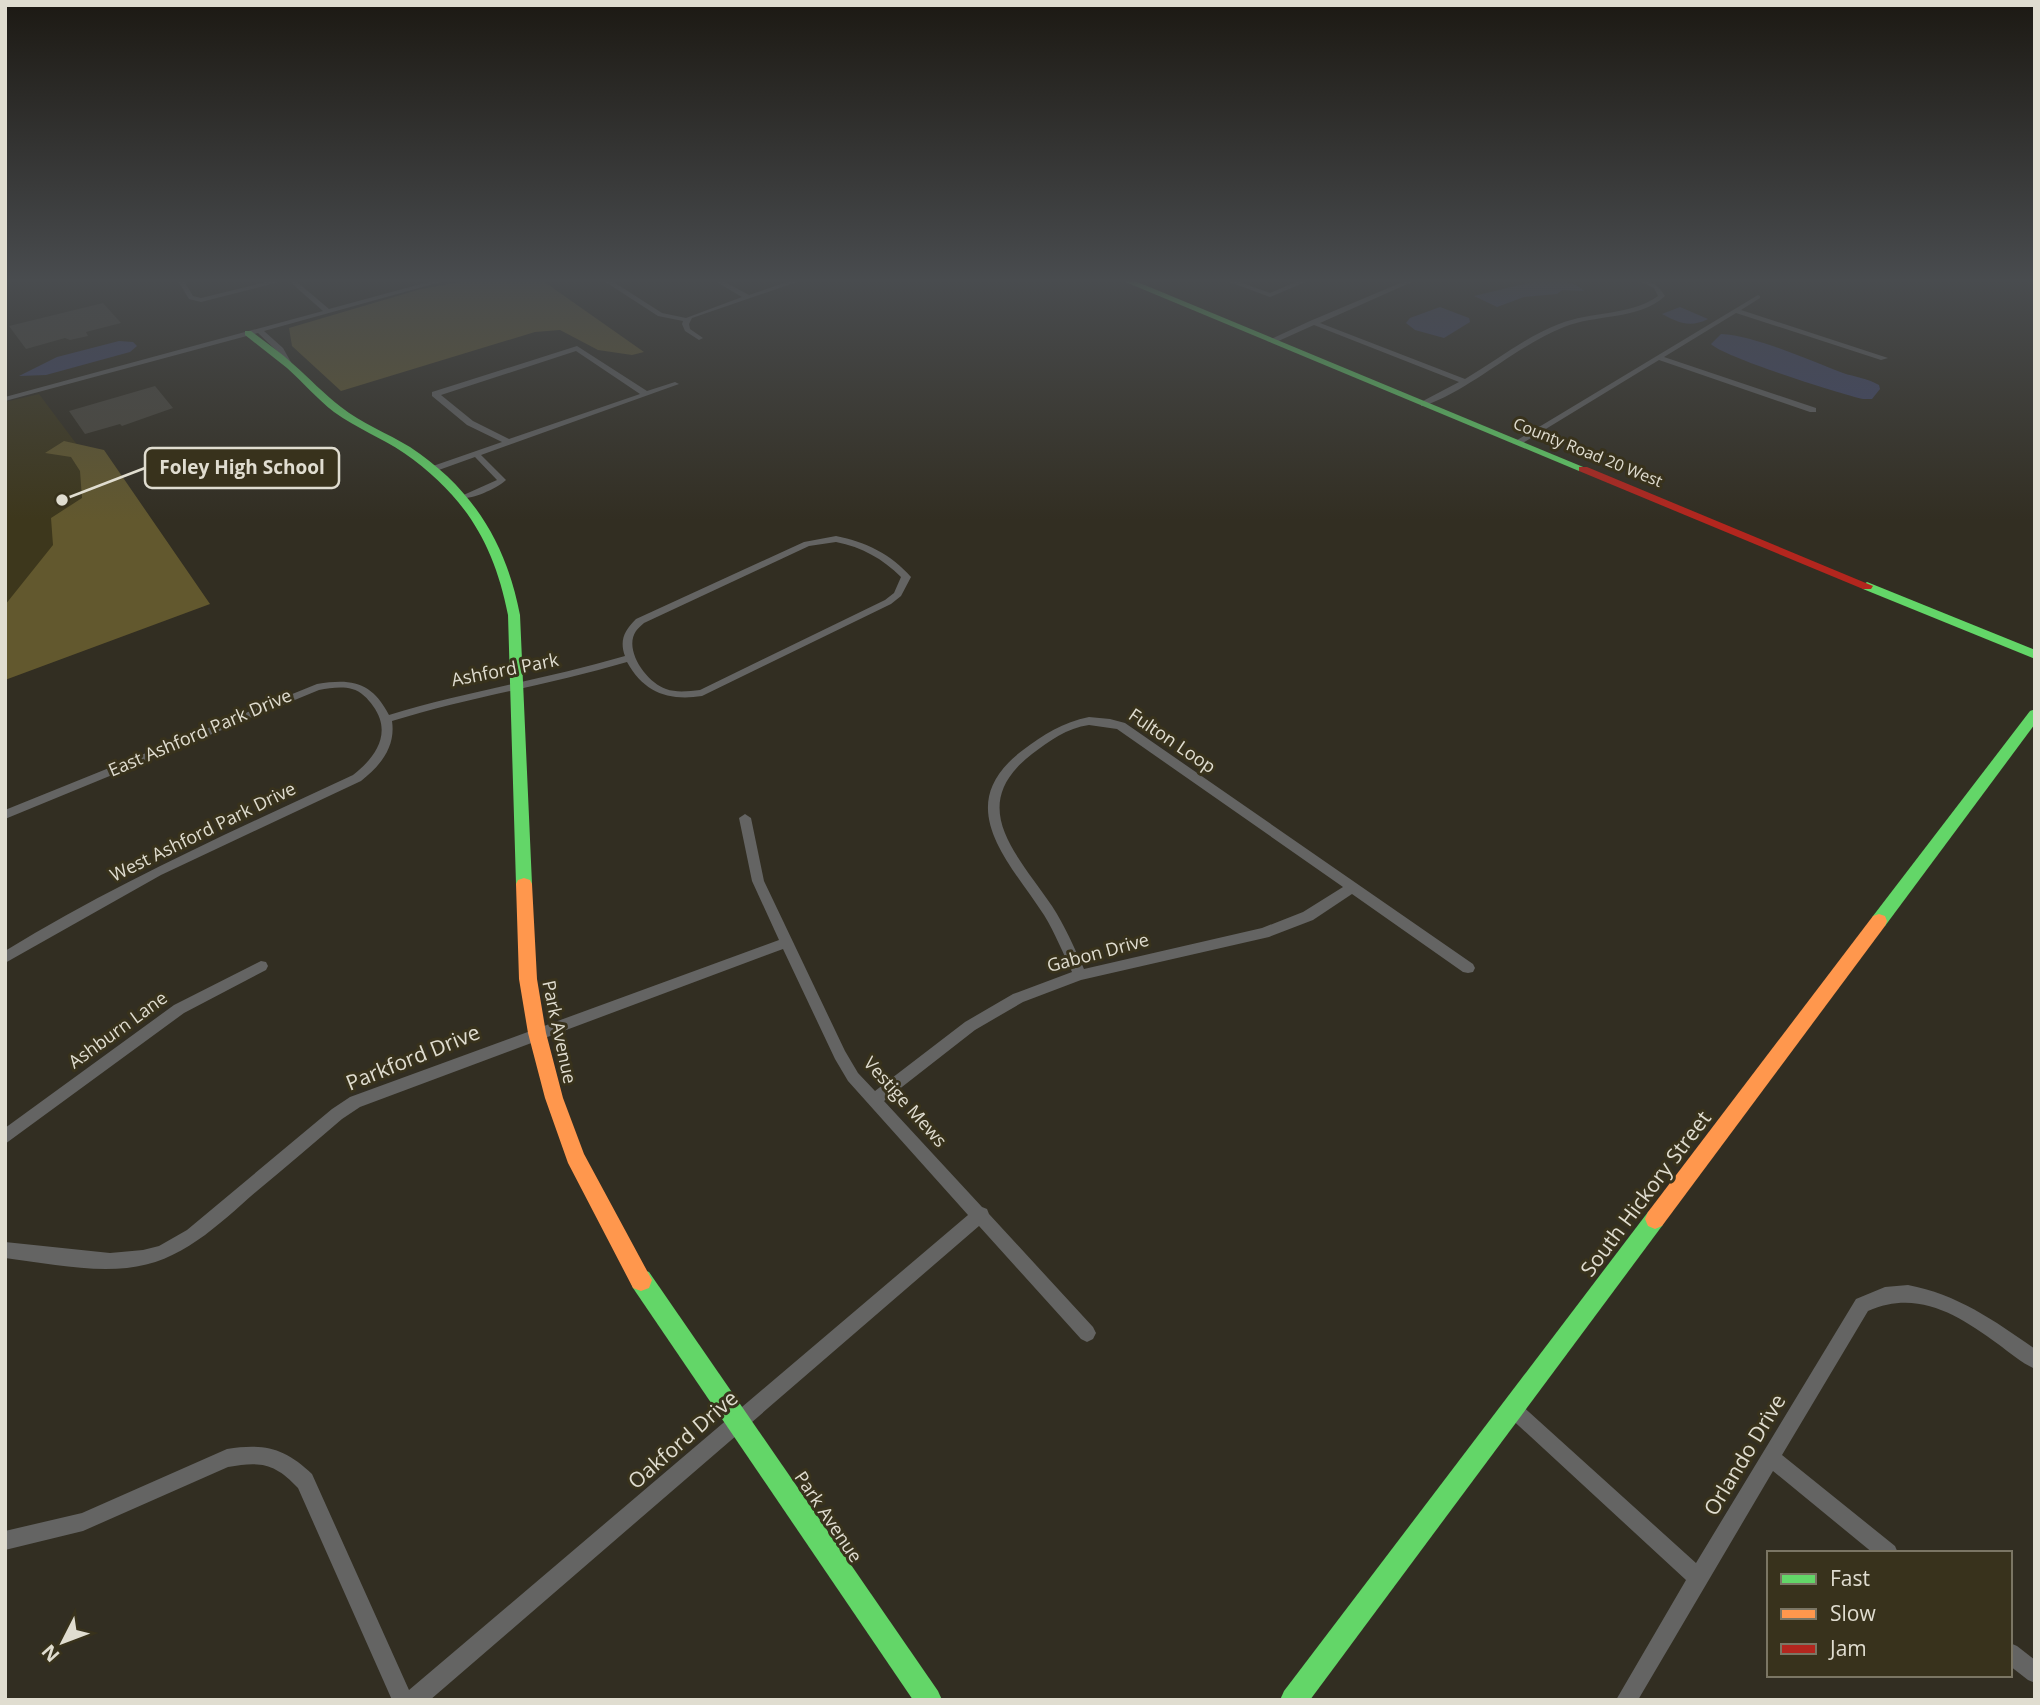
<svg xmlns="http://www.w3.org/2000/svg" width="2040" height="1705" font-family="'Open Sans',sans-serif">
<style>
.built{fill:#3d371c}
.forest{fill:#62582e}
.water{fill:#414668}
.building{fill:#4a473d}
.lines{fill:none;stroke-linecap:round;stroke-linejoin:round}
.street{fill:#646463;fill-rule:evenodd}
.fast{fill:#63d668;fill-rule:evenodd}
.slow{fill:#ff974d;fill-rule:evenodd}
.jam{fill:#b3261e;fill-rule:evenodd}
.labels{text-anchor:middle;stroke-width:6;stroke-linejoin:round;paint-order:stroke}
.far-street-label{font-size:16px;fill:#e0ddd0;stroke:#38321c}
.street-label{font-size:18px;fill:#e0ddd0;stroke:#38321c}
.near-street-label{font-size:21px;fill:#e0ddd0;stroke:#38321c}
.leader{fill:none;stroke:#e0ddd0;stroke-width:2.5}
.callout-dot{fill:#e0ddd0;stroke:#38321c;stroke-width:2.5}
.callout{fill:#38321c;stroke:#e0ddd0;stroke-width:2.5}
.callout-label{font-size:19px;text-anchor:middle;font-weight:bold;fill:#e0ddd0}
</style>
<rect width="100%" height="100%" fill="#322e22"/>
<!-- built -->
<path class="built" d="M 39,394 L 192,598 L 5,667 L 5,402 Z"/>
<!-- forest -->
<g class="forest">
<path d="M 466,281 L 543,281 L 644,352 L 632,355 L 598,350 L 560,330 L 535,332 L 341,391 L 292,346 L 289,328 L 421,289 Z"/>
<path d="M 64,441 L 104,450 L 210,604 L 5,680 L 5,605 L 53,545 L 51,518 L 82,498 L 80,471 L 71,457 L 45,453 Z"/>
</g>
<!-- water -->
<g class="water">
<path d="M 1537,281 C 1553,281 1574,279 1584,291 L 1562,290 L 1557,294 L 1524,297 L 1497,307 L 1474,296 Z"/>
<path d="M 1440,307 L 1469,318 L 1470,322 L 1444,338 L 1415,330 L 1406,323 L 1410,318 Z"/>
<path d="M 1680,307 L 1708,319 C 1690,328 1679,323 1662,314 Z"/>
<path d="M 1721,334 C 1757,336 1808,360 1843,373 C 1855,377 1867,378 1879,385 L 1880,389 L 1872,399 L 1863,399 C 1841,394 1723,357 1711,344 Z"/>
<path d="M 119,341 L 133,342 L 137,346 L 130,352 L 46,375 L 19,376 L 57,357 Z"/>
</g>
<!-- building -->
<g class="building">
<path d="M 103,303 L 121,323 L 86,332 L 88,336 L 70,340 L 65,338 L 26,349 L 9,326 Z"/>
<path d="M 155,386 L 173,408 L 122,426 L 120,424 L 85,434 L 69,411 Z"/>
</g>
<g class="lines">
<!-- street -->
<g class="street">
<path d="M 178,281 L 184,281 L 193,296 L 201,298 L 270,281 L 283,281 L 201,302 L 189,299 Z"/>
<path d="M 289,281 L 296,281 L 329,309 L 432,281 L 444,281 L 264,331 L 283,348 L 292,364 L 291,366 L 285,366 L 277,351 L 258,333 L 5,401 L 5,397 L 323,311 Z"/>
<path d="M 604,281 L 612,281 L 662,313 L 686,318 L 742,297 L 715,281 L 723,281 L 749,295 L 790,281 L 800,281 L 692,318 L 689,324 L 690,329 L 703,338 L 699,340 L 685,331 L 682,324 L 683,321 L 658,316 Z"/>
<path d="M 1227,281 L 1237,281 L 1270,293 L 1298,281 L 1308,281 L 1270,297 Z"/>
<path d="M 1405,281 L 1414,281 L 1320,323 L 1465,379 C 1496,361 1525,337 1559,324 C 1591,311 1630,316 1658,296 L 1654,288 L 1640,281 C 1653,281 1658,285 1665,296 C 1639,320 1596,314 1564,327 C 1514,347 1475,387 1424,406 L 1421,406 L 1421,402 L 1459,382 L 1314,325 L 1274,343 L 1267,341 L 1310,321 Z"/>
<path d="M 1758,295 L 1760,296 L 1760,298 L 1741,310 L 1888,358 L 1881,360 L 1736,313 L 1664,357 L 1816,408 L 1816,412 L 1810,412 L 1659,360 L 1521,444 L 1514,442 Z"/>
<path d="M 577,346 L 647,391 L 675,382 L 679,384 L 481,455 L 506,480 C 498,488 468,502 459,497 L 497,480 L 475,457 L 436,471 L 430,471 L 430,467 L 502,442 L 467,425 L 432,396 L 432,392 ZM 576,351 L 640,394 L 509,439 L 473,421 L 441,395 Z"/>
<path d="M 836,536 C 866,542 891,554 911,577 L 901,596 L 891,604 L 702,696 C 669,701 644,693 627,662 C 549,685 469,697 392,721 C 396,747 380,766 361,781 L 161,875 L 5,963 L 5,951 C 116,883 235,830 353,775 C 375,758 393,733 373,706 C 368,699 361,691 352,689 C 342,686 330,688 319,690 L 5,819 L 5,810 L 317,684 C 352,678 372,682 389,715 C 467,691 547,679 625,656 C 619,640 625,630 636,619 L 804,542 ZM 836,542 C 862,547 883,559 901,577 L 894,593 L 885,600 L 700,690 C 689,691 677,693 666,689 C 647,683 623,650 636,631 C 638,628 641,626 644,623 L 809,546 Z"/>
<path d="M 1089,717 L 1110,719 L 1125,723 L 1473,964 L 1475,968 L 1473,972 L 1468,973 L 1463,972 L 1352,894 L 1313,920 L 1269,937 L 1081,980 L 1023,1002 L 975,1030 L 884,1101 L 982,1207 L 987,1209 L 989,1214 L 1093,1327 L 1096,1333 L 1093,1339 L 1087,1342 L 1081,1339 L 979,1226 L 430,1700 L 392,1700 L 298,1488 C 275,1463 260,1461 228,1467 L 83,1531 L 5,1550 L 5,1531 L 82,1513 L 227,1449 C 264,1443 285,1448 312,1474 L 409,1690 L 968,1215 L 848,1081 L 835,1059 L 783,949 L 360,1107 L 342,1119 C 314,1143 286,1167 257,1191 C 218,1225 181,1263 127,1268 C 87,1272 45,1263 5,1258 L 5,1242 L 110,1253 L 143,1250 L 159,1246 L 187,1230 L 332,1109 L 350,1097 L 779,940 L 752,881 L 739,818 L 745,814 L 751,818 L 764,881 L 845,1051 L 858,1073 L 875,1091 L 965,1022 L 1013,994 L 1072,972 C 1063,953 1055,933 1044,915 C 1008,860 950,805 1023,750 C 1043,735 1063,722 1089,717 ZM 1089,725 L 1117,729 L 1343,887 L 1303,912 L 1262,928 L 1084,969 C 1074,947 1065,926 1052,906 C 1017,854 965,806 1032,754 C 1049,741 1067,728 1089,725 Z"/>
<path d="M 261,961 L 266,962 L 268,966 L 266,970 L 184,1013 L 5,1144 L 5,1128 L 174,1005 Z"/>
<path d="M 1908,1285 C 1957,1294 1995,1321 2035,1349 L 2035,1369 C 2022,1363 2010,1353 1998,1344 C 1958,1315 1918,1289 1868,1311 L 1782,1455 L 1895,1546 L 1898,1553 L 1873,1553 L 1773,1471 L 1638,1700 L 1616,1700 L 1686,1580 L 1506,1414 L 1503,1408 L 1506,1402 L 1512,1399 L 1518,1402 L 1696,1563 L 1856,1299 L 1885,1287 Z"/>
<path d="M 2010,1643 L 2017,1646 L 2035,1660 L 2035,1683 L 2028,1680 L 2010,1666 Z"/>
</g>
<!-- fast -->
<g class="fast">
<path d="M 1123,281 L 1135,281 L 1588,469 L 1579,471 Z"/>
<path d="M 245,331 L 251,331 C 265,342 280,352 293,364 C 309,378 324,394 341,407 C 361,423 387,433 410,447 C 472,488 506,542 520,615 L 532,884 L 530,888 L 518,888 L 516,884 L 508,615 C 494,543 464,495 404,453 C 382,438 356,428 334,412 C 317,399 303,382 287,368 C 273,357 259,346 245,335 Z"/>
<path d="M 1867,582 L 2035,650 L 2035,659 L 1863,589 L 1861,586 Z"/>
<path d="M 2035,709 L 2035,724 L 1885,926 L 1873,926 L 1871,921 L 1873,916 L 2030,711 Z"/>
<path d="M 1655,1209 L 1662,1212 L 1665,1219 L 1662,1226 L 1310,1700 L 1280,1700 L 1284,1691 L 1648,1212 Z"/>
<path d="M 641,1269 L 649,1272 L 938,1691 L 942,1700 L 913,1700 L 633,1288 L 630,1280 L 633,1272 Z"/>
</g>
<!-- slow -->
<g class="slow">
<path d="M 524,878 L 530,880 L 532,884 L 537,979 L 546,1033 L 563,1098 L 584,1154 L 652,1280 L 649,1288 L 641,1291 L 633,1288 L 568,1163 L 545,1098 L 528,1033 L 519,979 L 516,884 L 518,880 Z"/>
<path d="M 1879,914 L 1885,916 L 1887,921 L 1885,926 L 1662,1226 L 1655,1229 L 1648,1226 L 1645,1219 L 1648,1212 L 1873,916 Z"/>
</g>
<!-- jam -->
<path class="jam" d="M 1579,467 L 1587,467 L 1873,586 L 1871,589 L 1863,589 L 1579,471 Z"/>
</g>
<!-- sky -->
<linearGradient id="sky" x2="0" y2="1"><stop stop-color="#1c1913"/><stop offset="0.54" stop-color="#494c4f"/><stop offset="1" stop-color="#494c4f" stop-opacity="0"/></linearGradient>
<rect width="2040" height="520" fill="url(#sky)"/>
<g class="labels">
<!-- far-street labels -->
<g class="far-street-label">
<text transform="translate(1588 452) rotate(22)" y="6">County Road 20 West</text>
</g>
<!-- street labels -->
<g class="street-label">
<text transform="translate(505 670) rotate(-11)" y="6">Ashford Park</text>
<text transform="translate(200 733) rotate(-23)" y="6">East Ashford Park Drive</text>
<text transform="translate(1172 741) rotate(34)" y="6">Fulton Loop</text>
<text transform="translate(203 832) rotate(-26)" y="6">West Ashford Park Drive</text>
<text transform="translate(1098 953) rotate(-15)" y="6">Gabon Drive</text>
<text transform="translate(118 1030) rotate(-36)" y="6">Ashburn Lane</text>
<text transform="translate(559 1032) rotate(78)" y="6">Park Avenue</text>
<text transform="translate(905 1102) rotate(48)" y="6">Vestige Mews</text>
<text transform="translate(828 1517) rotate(56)" y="6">Park Avenue</text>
</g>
<!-- near-street labels -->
<g class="near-street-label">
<text transform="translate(413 1058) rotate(-22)" y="7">Parkford Drive</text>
<text transform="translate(1646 1194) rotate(-53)" y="7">South Hickory Street</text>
<text transform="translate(683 1440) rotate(-41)" y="7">Oakford Drive</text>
<text transform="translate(1745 1455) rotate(-59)" y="7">Orlando Drive</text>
</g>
</g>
<!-- callouts -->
<path class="leader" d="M62 500L145 468"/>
<circle class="callout-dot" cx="62" cy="500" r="7"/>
<rect class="callout" x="145" y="448" width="194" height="40" rx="7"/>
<g class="callout-label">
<text x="242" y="474">Foley High School</text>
</g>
<!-- border -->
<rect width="2040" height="1705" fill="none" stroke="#e0ddd0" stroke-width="14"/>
<!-- legend -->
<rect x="1767" y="1551" width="245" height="126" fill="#38321c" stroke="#7b7664" stroke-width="2"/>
<rect x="1781" y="1574" width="35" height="10" fill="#63d668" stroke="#7b7664" stroke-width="2"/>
<text x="1830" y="1586" font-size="21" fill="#e0ddd0">Fast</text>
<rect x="1781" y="1609" width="35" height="10" fill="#ff974d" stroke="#7b7664" stroke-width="2"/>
<text x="1830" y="1621" font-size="21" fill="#e0ddd0">Slow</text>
<rect x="1781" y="1644" width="35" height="10" fill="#b3261e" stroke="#7b7664" stroke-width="2"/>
<text x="1830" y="1656" font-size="21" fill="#e0ddd0">Jam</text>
<!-- north arrow -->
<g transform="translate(63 1642) rotate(228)" stroke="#38321c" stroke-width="5" paint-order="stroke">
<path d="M0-5L12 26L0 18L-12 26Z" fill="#e0ddd0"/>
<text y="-10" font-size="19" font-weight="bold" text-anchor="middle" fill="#e0ddd0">N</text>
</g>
</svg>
